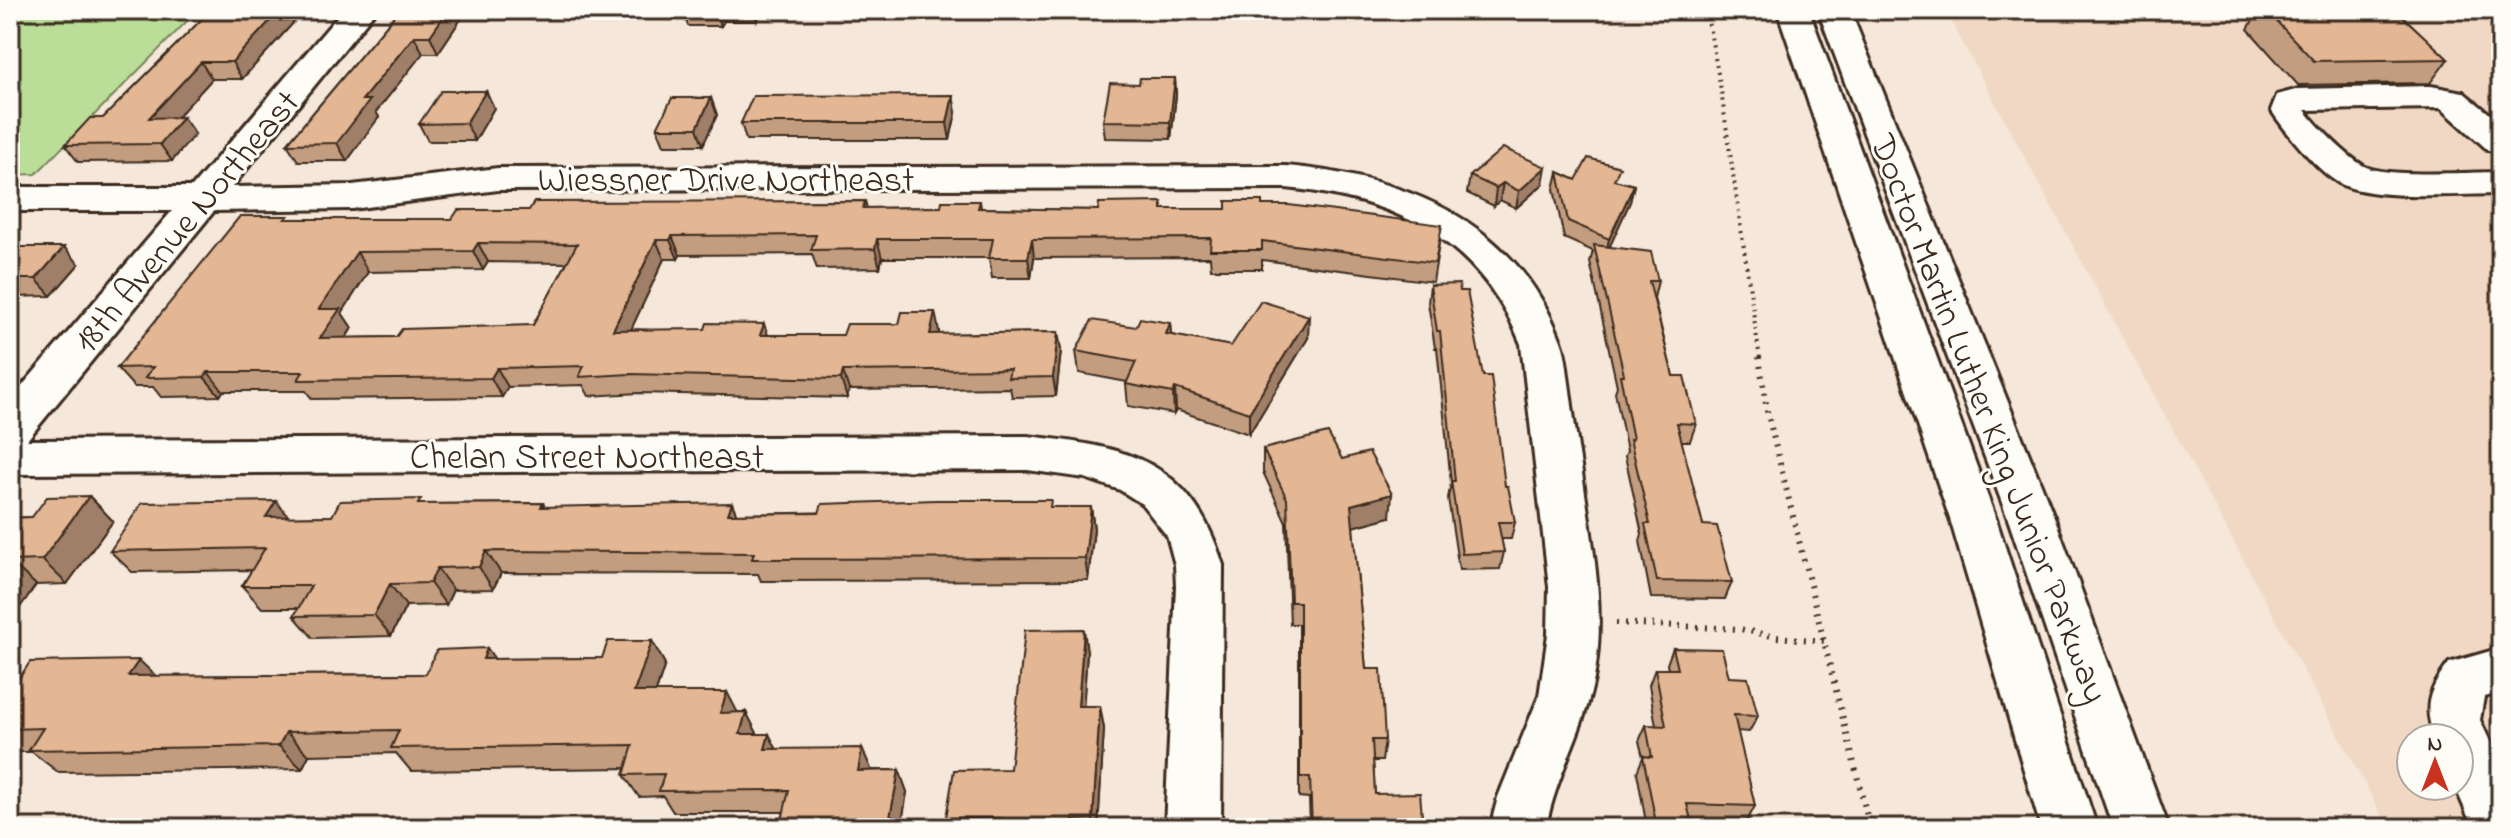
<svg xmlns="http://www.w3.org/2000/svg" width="2511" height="838" font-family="'Indie Flower',sans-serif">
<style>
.built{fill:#f0d8c4;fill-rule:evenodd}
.green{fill:#bade98;stroke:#7a845b;stroke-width:2}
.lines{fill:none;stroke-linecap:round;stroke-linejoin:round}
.minor-casing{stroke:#3b2a1e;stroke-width:6}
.highway-casing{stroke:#3b2a1e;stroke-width:6}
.path-far1{stroke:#3b2a1e;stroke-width:4;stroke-dasharray:2 5;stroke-linecap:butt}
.path{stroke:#3b2a1e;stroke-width:6;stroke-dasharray:2 7;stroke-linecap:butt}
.minor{fill:#fdfcf7;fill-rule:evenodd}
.highway{fill:#fdfcf7;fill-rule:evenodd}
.rail{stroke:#3b2a1e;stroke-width:5}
.wall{fill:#c39d7f;stroke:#3b2a1e;stroke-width:2;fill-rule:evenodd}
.shaded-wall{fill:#9f7f68;stroke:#3b2a1e;stroke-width:2}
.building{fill:#e3b694;stroke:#3b2a1e;stroke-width:2;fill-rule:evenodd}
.labels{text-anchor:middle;stroke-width:6;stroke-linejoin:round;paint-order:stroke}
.street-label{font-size:36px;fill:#3b2a1e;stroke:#fdfcf7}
</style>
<rect width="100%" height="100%" fill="#f5e7d9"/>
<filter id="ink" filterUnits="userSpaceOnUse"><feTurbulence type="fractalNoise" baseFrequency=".0125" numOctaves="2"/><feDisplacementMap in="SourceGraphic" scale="16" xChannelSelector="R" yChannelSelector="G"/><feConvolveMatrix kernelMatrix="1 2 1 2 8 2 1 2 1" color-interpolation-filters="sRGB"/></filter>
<g filter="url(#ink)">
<!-- built -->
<path class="built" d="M 1945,10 L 2501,10 L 2501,828 L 2389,828 ZM 2411,738 L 2459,738 L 2459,786 L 2411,786 Z"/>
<!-- green -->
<path class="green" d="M 10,10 L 198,10 L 36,174 L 10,175 Z"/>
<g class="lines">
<!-- minor casing -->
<g class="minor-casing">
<g id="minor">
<path d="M 343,10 L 376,10 L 232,187 L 352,185 L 498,168 L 1286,166 C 1405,177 1516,220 1561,341 C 1566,353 1567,369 1569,383 C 1573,413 1577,443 1582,473 C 1591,537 1605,601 1596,666 C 1589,723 1556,772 1546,828 L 1490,828 L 1498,797 L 1539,696 L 1548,634 L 1549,587 L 1521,344 C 1478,238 1396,199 1286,188 L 498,190 L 352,209 L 214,211 L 27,440 L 1027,436 C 1129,447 1190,459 1223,565 L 1221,828 L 1165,828 L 1176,586 L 1175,565 L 1167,536 L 1142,504 L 1120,490 L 1085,478 L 1027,470 L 10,474 L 10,400 L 172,211 L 10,211 L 10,187 L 192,187 Z"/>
<path d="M 2431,86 L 2463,92 L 2501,123 L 2501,153 L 2488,150 L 2441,108 L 2305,110 C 2317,126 2346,156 2364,166 C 2386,178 2472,172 2501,172 L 2501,194 C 2461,194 2372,201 2339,183 C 2317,171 2285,131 2271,110 L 2277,95 L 2299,89 Z"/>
<path d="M 2501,648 L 2501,692 L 2484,697 L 2480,720 L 2501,765 L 2501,828 L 2473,828 L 2455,786 L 2459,786 L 2459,738 L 2435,738 C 2422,706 2429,690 2449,663 Z"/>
</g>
</g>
<!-- highway casing -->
<g class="highway-casing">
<g id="highway">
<path d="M 1777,10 L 1809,10 L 1996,519 L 2097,828 L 2041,828 L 1950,519 Z"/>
<path d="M 1818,10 L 1850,10 L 2055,519 L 2169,828 L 2113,828 L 2008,519 Z"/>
</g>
</g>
<!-- path-far1 -->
<path class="path-far1" d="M 1706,10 L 1720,84 L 1760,359"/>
<!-- path -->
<g class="path">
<path d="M 1759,357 L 1767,411 L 1870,828"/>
<path d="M 1616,623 L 1740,629 L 1776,637 L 1826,641"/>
</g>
<!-- minor -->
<use href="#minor" class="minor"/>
<!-- highway -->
<use href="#highway" class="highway"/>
<!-- rail -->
<path class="rail" d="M 2487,10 L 2501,30"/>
</g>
<!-- wall -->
<g class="wall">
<path d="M 211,10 L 305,10 L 242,79 L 212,79 L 177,117 L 195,134 L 172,161 L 78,162 L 65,145 L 103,118 Z"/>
<path d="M 399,10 L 865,10 L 864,12 L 761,13 L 757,21 L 724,21 L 721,26 L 688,26 L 684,14 L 465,13 L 438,53 L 423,53 L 376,112 L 379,117 L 347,161 L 298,161 L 287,144 Z"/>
<path d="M 879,10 L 1016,10 L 1015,16 L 880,17 Z"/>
<path d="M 1558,10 L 1592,10 L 1592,13 L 1558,12 Z"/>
<path d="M 2259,10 L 2396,10 L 2448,59 L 2430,83 L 2298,85 L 2248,29 Z"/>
<path d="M 1175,78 L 1176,95 L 1171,139 L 1105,138 L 1103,121 L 1139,84 Z"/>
<path d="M 486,91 L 494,108 L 475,141 L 428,141 L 419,124 Z"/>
<path d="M 711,98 L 717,115 L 703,145 L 664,145 L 657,128 Z"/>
<path d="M 956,112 L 950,140 L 746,140 L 741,123 Z"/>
<path d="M 1558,172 L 1576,180 L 1617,181 L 1634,185 L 1630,202 L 1609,247 L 1658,281 L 1654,298 L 1673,376 L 1696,424 L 1690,441 L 1681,441 L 1703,525 L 1732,582 L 1725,599 L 1651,598 L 1640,541 L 1642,534 L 1625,456 L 1627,451 L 1615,392 L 1617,386 L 1590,262 L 1593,251 L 1564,238 L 1554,189 Z"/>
<path d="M 1470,176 L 1543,184 L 1516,208 L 1500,200 L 1494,206 L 1467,193 Z"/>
<path d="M 865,201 L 867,208 L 941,207 L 980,201 L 981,208 L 1098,210 L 1226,209 L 1262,205 L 1439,244 L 1433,282 L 1262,260 L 1262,269 L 1211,269 L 1210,257 L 1034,258 L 1031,278 L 992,278 L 989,258 L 882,258 L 880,268 L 817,269 L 812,254 L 680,255 L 678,259 L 664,259 L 631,329 L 768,335 L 843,335 L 939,331 L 939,334 L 1058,332 L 1061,351 L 1056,396 L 1012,397 L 1010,388 L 849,390 L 847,398 L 639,393 L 589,396 L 583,385 L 508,387 L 502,397 L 312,399 L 306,391 L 223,391 L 220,396 L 161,397 L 153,387 L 134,387 L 117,368 L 290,219 L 452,219 L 529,210 ZM 488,262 L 567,263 L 533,325 L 396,337 L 346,338 L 352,328 L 342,313 L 368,272 L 483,270 Z"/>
<path d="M 10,247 L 79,264 L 51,296 L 10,297 Z"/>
<path d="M 1430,285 L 1483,376 L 1505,486 L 1515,522 L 1511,539 L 1501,539 L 1504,552 L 1500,569 L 1459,570 L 1448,498 L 1451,483 L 1437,348 L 1435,348 L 1428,303 Z"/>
<path d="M 1170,323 L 1171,335 L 1231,346 L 1308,338 L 1249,434 L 1176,410 L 1174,414 L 1128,406 L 1126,384 L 1127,382 L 1079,373 L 1076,351 L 1136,327 Z"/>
<path d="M 1263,449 L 1342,459 L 1390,517 L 1353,527 L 1366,669 L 1385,740 L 1382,761 L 1373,761 L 1375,794 L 1423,828 L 1310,828 L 1309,798 L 1299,797 L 1299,624 L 1290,624 L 1286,522 L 1263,472 Z"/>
<path d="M 89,496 L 113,521 L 67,584 L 36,585 L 10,621 L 10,518 L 32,517 Z"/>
<path d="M 543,503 L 545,507 L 736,514 L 1091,507 L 1094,529 L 1088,580 L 761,581 L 758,574 L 501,573 L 493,589 L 453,590 L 446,605 L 406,606 L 391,636 L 313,638 L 294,616 L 299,608 L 262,608 L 242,586 L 252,570 L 132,572 L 110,551 L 289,517 L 332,516 L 424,504 Z"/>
<path d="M 652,641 L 665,664 L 656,692 L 738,712 L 746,712 L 757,734 L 777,749 L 872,770 L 899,770 L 907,792 L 901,828 L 780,828 L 784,812 L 673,812 L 663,796 L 639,797 L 624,775 L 626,768 L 411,771 L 396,753 L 309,755 L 302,769 L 58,772 L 32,752 L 13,752 L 10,750 L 10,692 L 156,676 L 426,674 L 495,659 L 602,658 Z"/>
<path d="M 1673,648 L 1729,677 L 1758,716 L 1749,732 L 1737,731 L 1755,806 L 1747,821 L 1691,820 L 1693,828 L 1647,828 L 1637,772 L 1643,757 L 1639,741 L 1646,725 L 1656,726 L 1649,685 L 1655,669 L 1668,669 L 1667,664 Z"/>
<path d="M 1087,652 L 1083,706 L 1100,706 L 1104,729 L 1098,828 L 950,828 L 946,818 L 1010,769 Z"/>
</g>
<!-- shaded-wall -->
<g class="shaded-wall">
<path d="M 280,10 L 305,10 L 242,79 L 232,62 Z"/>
<path d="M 448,10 L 464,10 L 465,13 L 438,53 L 430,36 Z"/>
<path d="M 716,10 L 720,10 L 724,21 L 721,26 Z"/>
<path d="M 754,10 L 760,10 L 761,13 L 757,21 Z"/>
<path d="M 414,36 L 423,53 L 376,112 L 379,117 L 347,161 L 337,143 L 362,100 Z"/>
<path d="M 201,62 L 212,79 L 161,135 L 149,118 Z"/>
<path d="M 1175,78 L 1176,95 L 1171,139 L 1170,122 Z"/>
<path d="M 486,91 L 494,108 L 475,141 L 466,123 Z"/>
<path d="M 953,95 L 956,112 L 950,140 L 947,123 Z"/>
<path d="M 711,98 L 717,115 L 703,145 L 697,128 Z"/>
<path d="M 183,117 L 195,134 L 172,161 L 160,144 Z"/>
<path d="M 1546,167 L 1543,184 L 1516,208 L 1519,191 Z"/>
<path d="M 1503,183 L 1500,200 L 1494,206 L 1496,188 Z"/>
<path d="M 1634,185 L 1630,202 L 1605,257 L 1609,239 Z"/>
<path d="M 672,236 L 680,255 L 678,259 L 670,240 Z"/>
<path d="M 877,239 L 882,258 L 880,268 L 875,249 Z"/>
<path d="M 1032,239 L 1034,258 L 1031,278 L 1028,258 Z"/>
<path d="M 656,240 L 664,259 L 622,349 L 613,330 Z"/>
<path d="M 478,243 L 488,262 L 483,270 L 473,251 Z"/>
<path d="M 64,247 L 79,264 L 51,296 L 36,279 Z"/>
<path d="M 357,252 L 368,272 L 342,313 L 352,328 L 333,357 L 320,338 L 319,309 Z"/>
<path d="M 935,312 L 939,331 L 934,353 L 930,334 Z"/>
<path d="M 1309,316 L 1308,338 L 1249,434 L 1249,413 Z"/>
<path d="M 1170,323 L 1172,344 L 1166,334 Z"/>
<path d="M 764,324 L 771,343 L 760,335 Z"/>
<path d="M 1058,332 L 1061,351 L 1056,396 L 1053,377 Z"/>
<path d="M 497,368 L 508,387 L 502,397 L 491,378 Z"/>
<path d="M 843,371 L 849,390 L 847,398 L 841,379 Z"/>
<path d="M 208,372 L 223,391 L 220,396 L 204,377 Z"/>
<path d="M 1175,388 L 1176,410 L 1174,414 L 1173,393 Z"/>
<path d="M 1392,494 L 1390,517 L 1349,528 L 1351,505 Z"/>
<path d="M 89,496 L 113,521 L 67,584 L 42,560 Z"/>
<path d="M 276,501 L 294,523 L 266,517 Z"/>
<path d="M 732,503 L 741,525 L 728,514 Z"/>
<path d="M 1091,507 L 1094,529 L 1088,580 L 1085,558 Z"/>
<path d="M 486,551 L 501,573 L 493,589 L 479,567 Z"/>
<path d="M 10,561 L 36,585 L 10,621 Z"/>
<path d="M 437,568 L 453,590 L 446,605 L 430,583 Z"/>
<path d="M 390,584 L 406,606 L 391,636 L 374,615 Z"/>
<path d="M 1084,629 L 1087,652 L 1082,729 L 1078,706 Z"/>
<path d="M 652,641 L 665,664 L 648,715 L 634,692 Z"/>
<path d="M 487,648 L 504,672 L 483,659 Z"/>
<path d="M 139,660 L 163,683 L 128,676 Z"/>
<path d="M 727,692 L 739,715 L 720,713 Z"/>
<path d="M 1100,706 L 1104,729 L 1098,828 L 1094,828 L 1093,819 Z"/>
<path d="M 746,712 L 758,735 L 740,734 Z"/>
<path d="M 286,732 L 309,755 L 302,769 L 279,746 Z"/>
<path d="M 769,734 L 780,756 L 765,749 Z"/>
<path d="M 862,748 L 872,771 L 858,771 Z"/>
<path d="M 899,770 L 907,792 L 901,828 L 888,828 Z"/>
</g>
<!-- building -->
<g class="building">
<path d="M 211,10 L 280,10 L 232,62 L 201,62 L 149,118 L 183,117 L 160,144 L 65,145 L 90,118 L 103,118 Z"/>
<path d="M 399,10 L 448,10 L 430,36 L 414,36 L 362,100 L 370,100 L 337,143 L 287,144 Z"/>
<path d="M 2266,10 L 2396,10 L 2448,59 L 2314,61 Z"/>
<path d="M 1140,78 L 1175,78 L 1170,122 L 1103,121 L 1110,83 L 1139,84 Z"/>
<path d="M 441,91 L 486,91 L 466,123 L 419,124 Z"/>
<path d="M 953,95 L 947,123 L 741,123 L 753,96 Z"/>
<path d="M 672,98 L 711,98 L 697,128 L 657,128 Z"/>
<path d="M 1503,148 L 1546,167 L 1519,191 L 1503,183 L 1496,188 L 1470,176 Z"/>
<path d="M 1588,158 L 1620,167 L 1614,180 L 1634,185 L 1609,239 L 1568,221 L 1558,172 L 1576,180 Z"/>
<path d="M 865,201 L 863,208 L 941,207 L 942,201 L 980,201 L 978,208 L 1098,210 L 1099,203 L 1162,202 L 1162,209 L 1226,209 L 1226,201 L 1262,201 L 1262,205 L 1289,205 L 1442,225 L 1435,263 L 1262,241 L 1262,250 L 1210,250 L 1211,238 L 1032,239 L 1028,258 L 989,258 L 993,239 L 877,239 L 875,249 L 811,250 L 816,235 L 672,236 L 670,240 L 656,240 L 613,330 L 705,329 L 707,323 L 764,324 L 760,335 L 843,335 L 847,324 L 899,324 L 902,312 L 935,312 L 930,334 L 1058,332 L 1053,377 L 1008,378 L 1010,369 L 843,371 L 841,379 L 630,374 L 579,377 L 584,366 L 497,368 L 491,378 L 298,380 L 303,372 L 208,372 L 204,377 L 145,378 L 153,367 L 117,368 L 240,216 L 288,216 L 285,219 L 452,219 L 458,210 L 529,210 L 534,202 ZM 478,243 L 577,244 L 533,325 L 402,329 L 396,337 L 320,338 L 340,309 L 319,309 L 357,252 L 473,251 Z"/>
<path d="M 1594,245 L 1651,252 L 1658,281 L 1649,281 L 1673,376 L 1684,376 L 1696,424 L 1677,423 L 1703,525 L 1717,526 L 1732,582 L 1657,581 L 1645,524 L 1650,524 L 1630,439 L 1633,439 L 1620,375 L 1624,375 Z"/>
<path d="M 10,247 L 64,247 L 36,279 L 10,279 Z"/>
<path d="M 1459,284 L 1460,291 L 1467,291 L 1483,376 L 1491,376 L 1505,486 L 1508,486 L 1515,522 L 1498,522 L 1504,552 L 1462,554 L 1451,481 L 1455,481 L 1440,331 L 1437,331 L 1430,285 Z"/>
<path d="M 1261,301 L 1309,316 L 1249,413 L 1175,388 L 1173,393 L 1126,384 L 1136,362 L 1076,351 L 1092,320 L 1136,327 L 1140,318 L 1170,323 L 1166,334 L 1231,346 Z"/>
<path d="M 1328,433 L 1342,459 L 1369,452 L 1392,494 L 1351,505 L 1366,669 L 1381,669 L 1385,740 L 1372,740 L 1375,794 L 1420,793 L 1423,828 L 1312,828 L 1310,777 L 1300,777 L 1300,602 L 1291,602 L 1287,499 L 1263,449 Z"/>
<path d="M 89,496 L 42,560 L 10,561 L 10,518 L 32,517 L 47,497 Z"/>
<path d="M 421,499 L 418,504 L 543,503 L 541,507 L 732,503 L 728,514 L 819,513 L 822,504 L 936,500 L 1051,500 L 1050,507 L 1091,507 L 1085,558 L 752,559 L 754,553 L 486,551 L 479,567 L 437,568 L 430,583 L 390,584 L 374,615 L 294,616 L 311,586 L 242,586 L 265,548 L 110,551 L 142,503 L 276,501 L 266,517 L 332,516 L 340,501 Z"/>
<path d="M 1084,629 L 1078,706 L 1100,706 L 1093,819 L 1073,820 L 1073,828 L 1000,828 L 1002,818 L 946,818 L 954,770 L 1010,769 L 1025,630 Z"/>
<path d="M 608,641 L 652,641 L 634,692 L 727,692 L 720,713 L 746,712 L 740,734 L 769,734 L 765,749 L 862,748 L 858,771 L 899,770 L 888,828 L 780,828 L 789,790 L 659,791 L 664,774 L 624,775 L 633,745 L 391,748 L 399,730 L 286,732 L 279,746 L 29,750 L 43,728 L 10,729 L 10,692 L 30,662 L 139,660 L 128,676 L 426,674 L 437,650 L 487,648 L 483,659 L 602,658 Z"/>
<path d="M 1673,648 L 1722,649 L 1729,677 L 1748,678 L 1758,716 L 1734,715 L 1755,806 L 1687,804 L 1693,828 L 1657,828 L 1643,756 L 1652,757 L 1646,725 L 1666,726 L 1655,669 L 1678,669 Z"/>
</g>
</g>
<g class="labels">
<!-- street labels -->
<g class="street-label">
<text x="726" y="191">Wiessner Drive Northeast</text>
<text transform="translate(185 220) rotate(-50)" y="13">18th Avenue Northeast</text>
<text transform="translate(1991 418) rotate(69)" y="13">Doctor Martin Luther King Junior Parkway</text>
<text x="587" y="468">Chelan Street Northeast</text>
</g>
</g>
<!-- margin -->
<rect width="2511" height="838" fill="none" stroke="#fdfcf7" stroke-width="40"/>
<rect x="20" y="20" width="2471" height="798" fill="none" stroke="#3b2a1e" stroke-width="3" filter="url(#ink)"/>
<!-- north arrow -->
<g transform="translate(2435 762)"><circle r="38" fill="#fdfcf7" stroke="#afa8a0" stroke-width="2"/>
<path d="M0-6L14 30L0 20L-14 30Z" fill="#c8321e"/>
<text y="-12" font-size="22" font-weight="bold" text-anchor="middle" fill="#3b2a1e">N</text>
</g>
</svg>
